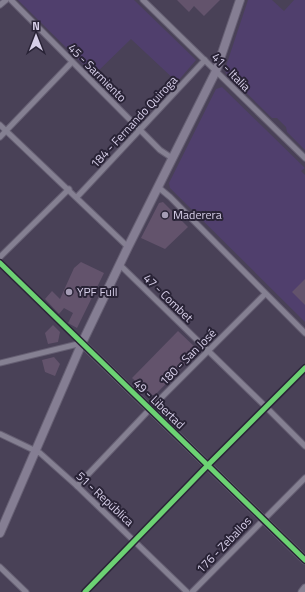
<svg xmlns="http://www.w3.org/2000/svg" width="305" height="592" font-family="'Titillium Web',sans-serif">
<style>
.built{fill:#503f6d}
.building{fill:#63536c}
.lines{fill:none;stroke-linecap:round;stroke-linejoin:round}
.street-casing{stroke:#665f73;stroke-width:7}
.secondary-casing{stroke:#665f73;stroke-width:9}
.primary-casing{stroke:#665f73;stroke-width:10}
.street{stroke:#858092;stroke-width:5}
.secondary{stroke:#858092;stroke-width:7}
.primary{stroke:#857e93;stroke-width:8}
.cycleway-casing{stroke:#292336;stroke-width:8}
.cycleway{stroke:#6cd273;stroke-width:5}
.poi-dot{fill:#a59db5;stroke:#292336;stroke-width:1.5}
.labels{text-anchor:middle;stroke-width:4;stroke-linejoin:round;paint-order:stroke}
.street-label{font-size:12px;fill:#d6cee8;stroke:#292336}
.poi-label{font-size:12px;fill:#d6cee8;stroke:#292336;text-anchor:start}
</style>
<rect width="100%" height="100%" fill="#494157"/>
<!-- built -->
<g class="built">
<path d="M 18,0 L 134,0 L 196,60 L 177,82 L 131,39 L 94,75 Z"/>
<path d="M 248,0 L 272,0 L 284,11 L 294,0 L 305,0 L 305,150 L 287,132 L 286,127 L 277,118 L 272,118 L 226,73 L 225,69 Z"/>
<path d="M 222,87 L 305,168 L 301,171 L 305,175 L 305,322 L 170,188 L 169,183 L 216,89 Z"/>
</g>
<!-- building -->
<g class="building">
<path d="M 177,0 L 220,0 L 204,16 L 194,6 L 189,12 Z"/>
<path d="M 163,202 L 188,227 L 165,249 L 141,238 L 159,203 Z"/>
<path d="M 81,262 L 104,273 L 77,328 L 68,323 L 73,313 L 64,308 L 59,314 L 45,299 L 52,291 L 60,299 L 74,268 Z"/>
<path d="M 305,279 L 305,305 L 292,292 Z"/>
<path d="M 53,325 L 60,332 L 58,342 L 48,344 L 45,333 Z"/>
<path d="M 178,331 L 196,348 L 196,353 L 155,395 L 151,395 L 132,378 Z"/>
<path d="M 54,357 L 60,364 L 55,376 L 45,372 L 42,360 Z"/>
</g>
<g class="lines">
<!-- street casing -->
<g class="street-casing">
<g id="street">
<path d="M 11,0 L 160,150 L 172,158"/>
<path d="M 143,0 L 305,158"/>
<path d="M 0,5 L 6,0"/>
<path d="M 0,125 L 128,247"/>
<path d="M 0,137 L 72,62"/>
<path d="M 158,187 L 170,197 L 305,333"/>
<path d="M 77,197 L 205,60"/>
<path d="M 0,257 L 69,189"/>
<path d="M 0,263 L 82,343"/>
<path d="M 120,265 L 266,407 L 305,446"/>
<path d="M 0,363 L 82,343"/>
<path d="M 0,434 L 40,453 L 77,486 L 187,592"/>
<path d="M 77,486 L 150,409 L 265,294"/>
<path d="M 0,567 L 26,592"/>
<path d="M 85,592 L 208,465 L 305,368"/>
<path d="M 192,592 L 305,478"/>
</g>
</g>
<!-- secondary casing -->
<g class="secondary-casing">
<g id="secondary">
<path d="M 82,343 L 305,560"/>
<path d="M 302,592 L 305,588"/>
</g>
</g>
<!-- primary casing -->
<g class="primary-casing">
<path id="primary" d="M 0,533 L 82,343 L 128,247 L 216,71 L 240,0"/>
</g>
<!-- street -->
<use href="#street" class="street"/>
<!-- secondary -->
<use href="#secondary" class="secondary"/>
<!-- primary -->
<use href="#primary" class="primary"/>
<!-- cycleway casing -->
<g class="cycleway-casing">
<g id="cycleway">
<path d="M 0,263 L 305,560"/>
<path d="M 85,592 L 208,465 L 305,368"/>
</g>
</g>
<!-- cycleway -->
<use href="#cycleway" class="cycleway"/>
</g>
<!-- markers -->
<g class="poi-dot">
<circle cx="165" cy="215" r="4"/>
<circle cx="69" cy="292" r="4"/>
</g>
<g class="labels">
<!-- street labels -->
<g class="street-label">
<text transform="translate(231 72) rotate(45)" y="4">41 - Italia</text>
<text transform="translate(97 73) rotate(45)" y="4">45 - Sarmiento</text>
<text transform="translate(134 122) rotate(-47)" y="4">184 - Fernando Quiroga</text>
<text transform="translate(168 298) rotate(44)" y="4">47 - Combet</text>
<text transform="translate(188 357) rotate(-45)" y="4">180 - San José</text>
<text transform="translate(159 404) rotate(44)" y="4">49 - Libertad</text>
<text transform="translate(105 499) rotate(43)" y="4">51 - República</text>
<text transform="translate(224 545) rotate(-46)" y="4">176 - Zeballos</text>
</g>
<!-- poi labels -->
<g class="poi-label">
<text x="173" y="219">Maderera</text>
<text x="77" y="296">YPF Full</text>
</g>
</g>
<!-- north arrow -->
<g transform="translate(36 36)" stroke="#292336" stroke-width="3" paint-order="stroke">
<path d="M0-3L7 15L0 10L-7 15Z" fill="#d6cee8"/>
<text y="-6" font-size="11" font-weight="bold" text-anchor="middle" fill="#d6cee8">N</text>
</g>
</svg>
